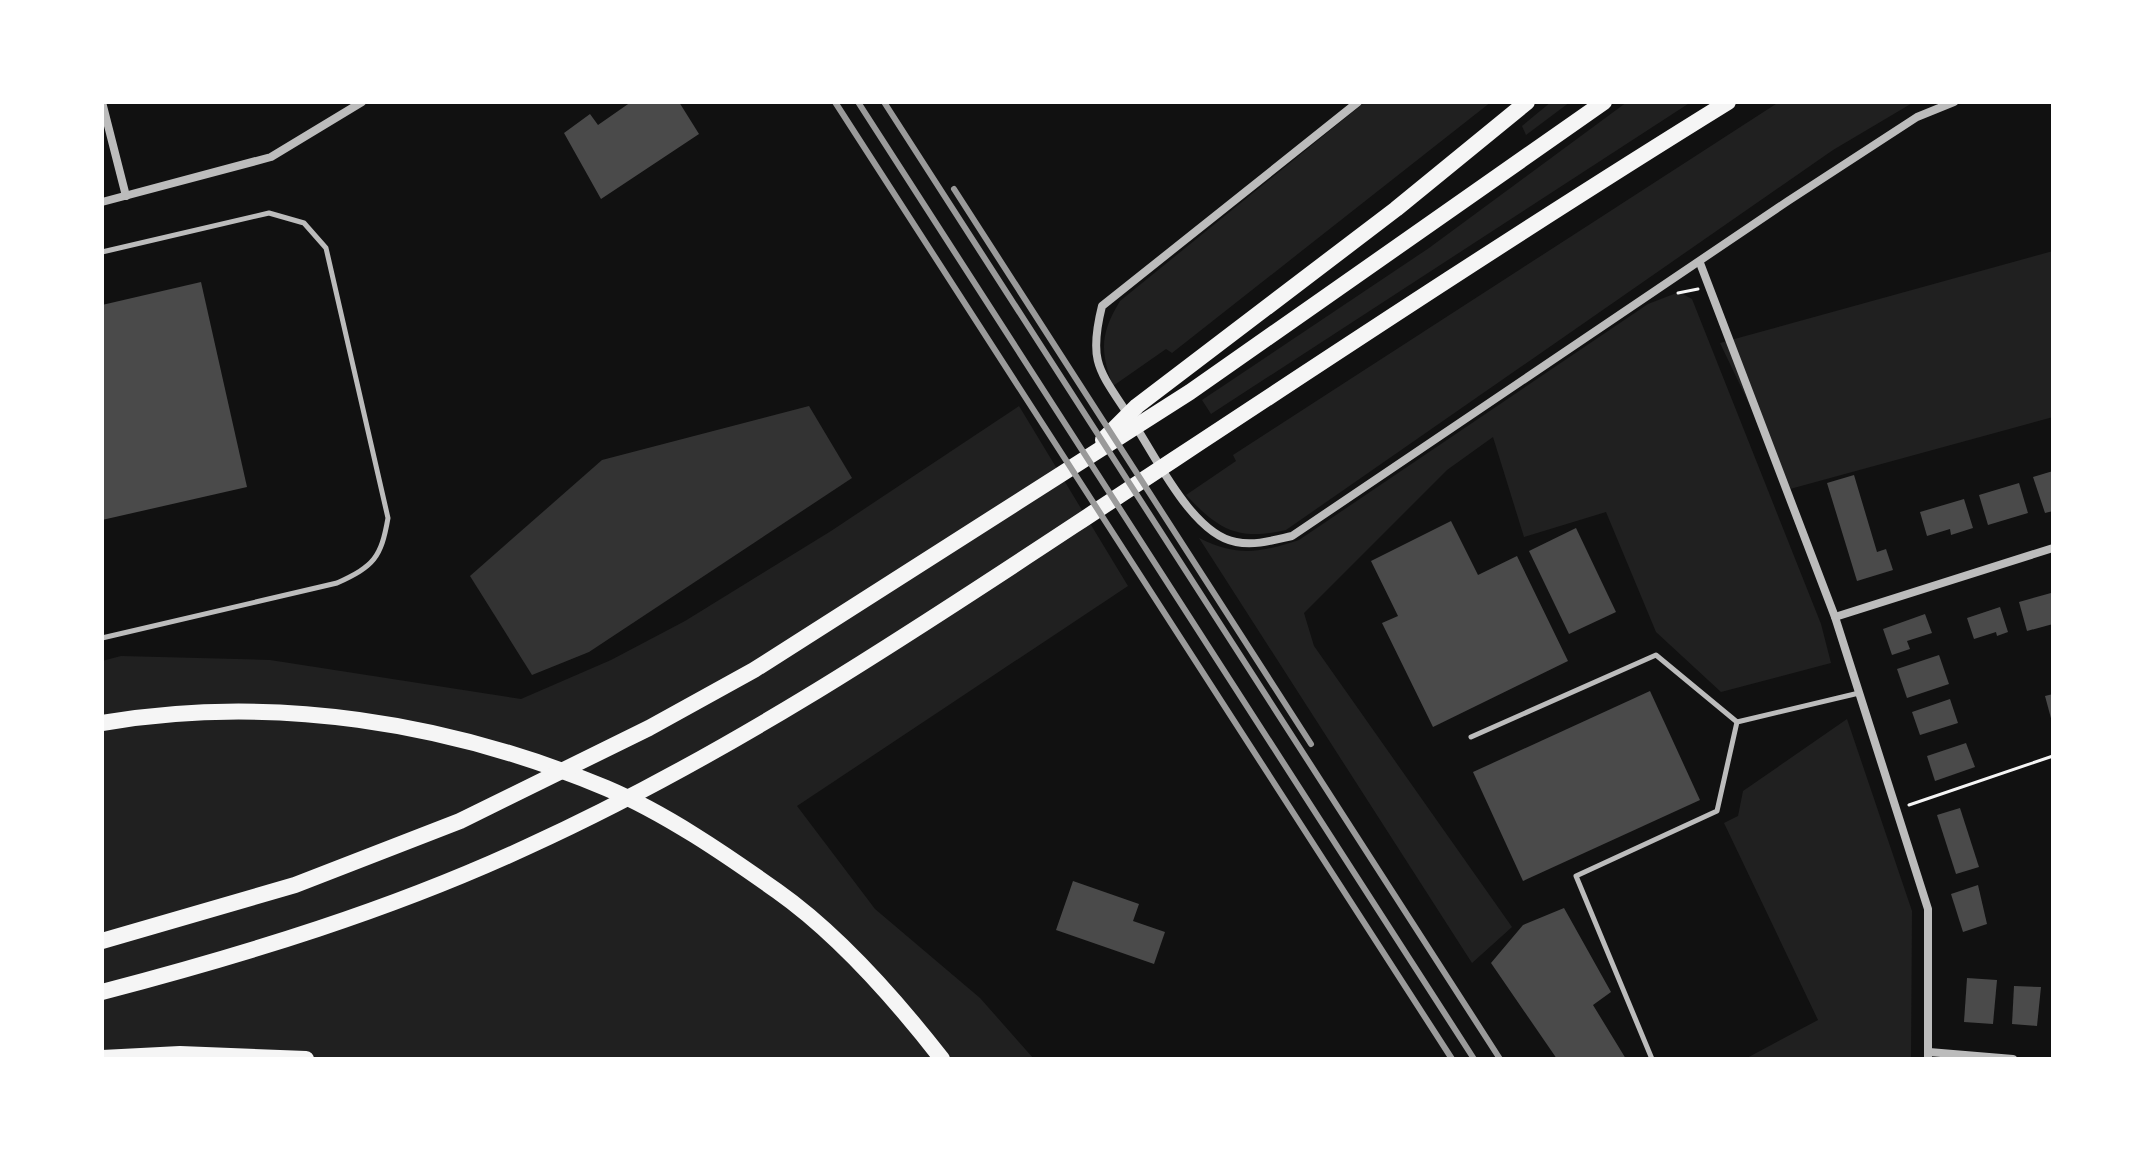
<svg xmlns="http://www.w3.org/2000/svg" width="2155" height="1161" font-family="'Asap Condensed',sans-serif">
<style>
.green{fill:#202020}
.water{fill:#333}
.building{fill:#4a4a4a}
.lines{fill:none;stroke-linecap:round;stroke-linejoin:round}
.path{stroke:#f5f5f5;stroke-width:3}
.service{stroke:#bcbcbc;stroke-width:5}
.minor{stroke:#bcbcbc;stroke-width:8}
.motorway{stroke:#f5f5f5;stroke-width:16}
.rail{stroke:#9a9a9a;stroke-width:6}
</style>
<rect width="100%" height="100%" fill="#111"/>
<!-- green -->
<g class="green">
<path d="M 1365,102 L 1491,102 L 1172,353 L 1166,349 L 1113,386 C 1100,351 1100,334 1120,301 Z"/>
<path d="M 1551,102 L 1570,102 L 1526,135 L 1522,126 Z"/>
<path d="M 1627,102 L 1691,102 L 1211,414 L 1202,400 L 1429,248 Z"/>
<path d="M 1779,102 L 1914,102 L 1833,150 L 1286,530 C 1238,541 1219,530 1186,495 L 1236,461 L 1233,455 Z"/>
<path d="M 2053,251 L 2053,417 L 1790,489 L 1720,343 Z"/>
<path d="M 1679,292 L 1692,299 L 1821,624 L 1831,663 L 1721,692 L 1656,632 L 1606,512 L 1524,537 L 1493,437 L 1447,470 L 1304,613 L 1314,646 L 1512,927 L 1472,963 L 1199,538 C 1238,557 1259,553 1299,540 L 1648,304 Z"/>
<path d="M 1019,406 L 1128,586 L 797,806 L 875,909 L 980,998 L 1034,1059 L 102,1059 L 102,661 L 121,656 L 270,660 L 521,699 L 611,660 L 685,621 L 831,531 Z"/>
<path d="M 1847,719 L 1912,911 L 1911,1059 L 1745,1059 L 1818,1020 L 1724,823 L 1738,816 L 1743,791 Z"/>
</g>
<!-- water -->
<path class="water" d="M 809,406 L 852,478 L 589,652 L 532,675 L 470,576 L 602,460 Z"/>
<!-- building -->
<g class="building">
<path d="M 631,102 L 679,102 L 699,134 L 601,199 L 564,133 L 590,114 L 598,125 Z"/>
<path d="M 201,282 L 247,487 L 102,520 L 102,305 Z"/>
<path d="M 2053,471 L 2053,511 L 2045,513 L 2033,477 Z"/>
<path d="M 1854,475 L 1877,552 L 1886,549 L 1893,570 L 1857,581 L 1827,483 Z"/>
<path d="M 2019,483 L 2028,513 L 1988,525 L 1979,495 Z"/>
<path d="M 1964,499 L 1973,528 L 1951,535 L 1950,529 L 1927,536 L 1920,512 Z"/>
<path d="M 1451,521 L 1478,575 L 1517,556 L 1568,661 L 1433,727 L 1382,623 L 1398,616 L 1371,561 Z"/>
<path d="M 1576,528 L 1616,612 L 1569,634 L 1529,551 Z"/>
<path d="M 2051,593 L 2053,624 L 2027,631 L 2019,602 Z"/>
<path d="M 2000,607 L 2008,632 L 1997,636 L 1996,632 L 1974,639 L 1967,618 Z"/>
<path d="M 1925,614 L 1932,633 L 1907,641 L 1910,649 L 1892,655 L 1883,629 Z"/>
<path d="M 1939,655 L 1949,684 L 1907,698 L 1897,669 Z"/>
<path d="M 1650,691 L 1700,800 L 1523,881 L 1473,772 Z"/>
<path d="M 2053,694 L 2053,722 L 2052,722 L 2045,696 Z"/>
<path d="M 1950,699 L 1958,723 L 1920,735 L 1912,712 Z"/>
<path d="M 1966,743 L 1975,767 L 1935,781 L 1927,756 Z"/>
<path d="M 1960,808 L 1979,867 L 1956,874 L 1937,815 Z"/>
<path d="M 1073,881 L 1139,904 L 1133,921 L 1165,932 L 1154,964 L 1056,930 Z"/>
<path d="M 1978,885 L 1987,924 L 1963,932 L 1951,894 Z"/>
<path d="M 1564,908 L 1611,992 L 1593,1005 L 1626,1059 L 1557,1059 L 1491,963 L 1523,925 Z"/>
<path d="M 1967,978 L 1997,980 L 1993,1024 L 1964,1022 Z"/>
<path d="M 2014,986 L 2041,987 L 2037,1026 L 2012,1024 Z"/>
</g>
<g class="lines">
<!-- path -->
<g class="path">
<path d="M 1678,293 L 1698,289"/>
<path d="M 1909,805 L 2053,756"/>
</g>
<!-- service -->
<g class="service">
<path d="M 102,252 L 269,213 L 304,223 L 326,248 L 388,518 C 381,558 374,566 337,583 L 102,638"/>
<path d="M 1471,737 L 1656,655 L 1737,722"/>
<path d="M 1652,1059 L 1576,876 L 1717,811 L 1737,722 L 1859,693"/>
</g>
<!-- minor -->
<g class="minor">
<path d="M 102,102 L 126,196"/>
<path d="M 102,202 L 271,157 L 362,102"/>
<path d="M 1700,263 L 1835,617 L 1928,909 L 1928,1059"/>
<path d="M 1129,416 C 1099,370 1088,362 1102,306 L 1358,102"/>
<path d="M 1136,427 C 1158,461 1194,535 1236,542 C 1255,546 1274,540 1292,536 L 1788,201 L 1917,117 L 1954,102"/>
<path d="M 1835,617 L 2053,548"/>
<path d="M 1929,1052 L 2013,1059"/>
</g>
<!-- motorway -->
<g class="motorway">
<path d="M 1103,440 L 1137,406 L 1396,209 L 1527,102"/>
<path d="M 102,723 C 272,694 448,722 606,788 C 665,813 725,854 777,891 C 838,934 896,1000 942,1059"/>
<path d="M 102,941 L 295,885 L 460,821 L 649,728 L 754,670 L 1190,392 L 1604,102"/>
<path d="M 102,992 C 247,954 391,910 527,847 C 729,755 914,631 1099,509 C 1307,372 1516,233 1728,102"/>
<path d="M 102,1058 L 180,1054 L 306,1059"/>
</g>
<!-- rail -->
<g class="rail">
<path d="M 835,102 L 1452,1059"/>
<path d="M 858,102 L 1474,1059"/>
<path d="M 884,102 L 1500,1059"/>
<path d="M 954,189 L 1311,744"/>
</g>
</g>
<!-- border -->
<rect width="2155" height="1161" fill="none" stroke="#ffffff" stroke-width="208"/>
</svg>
